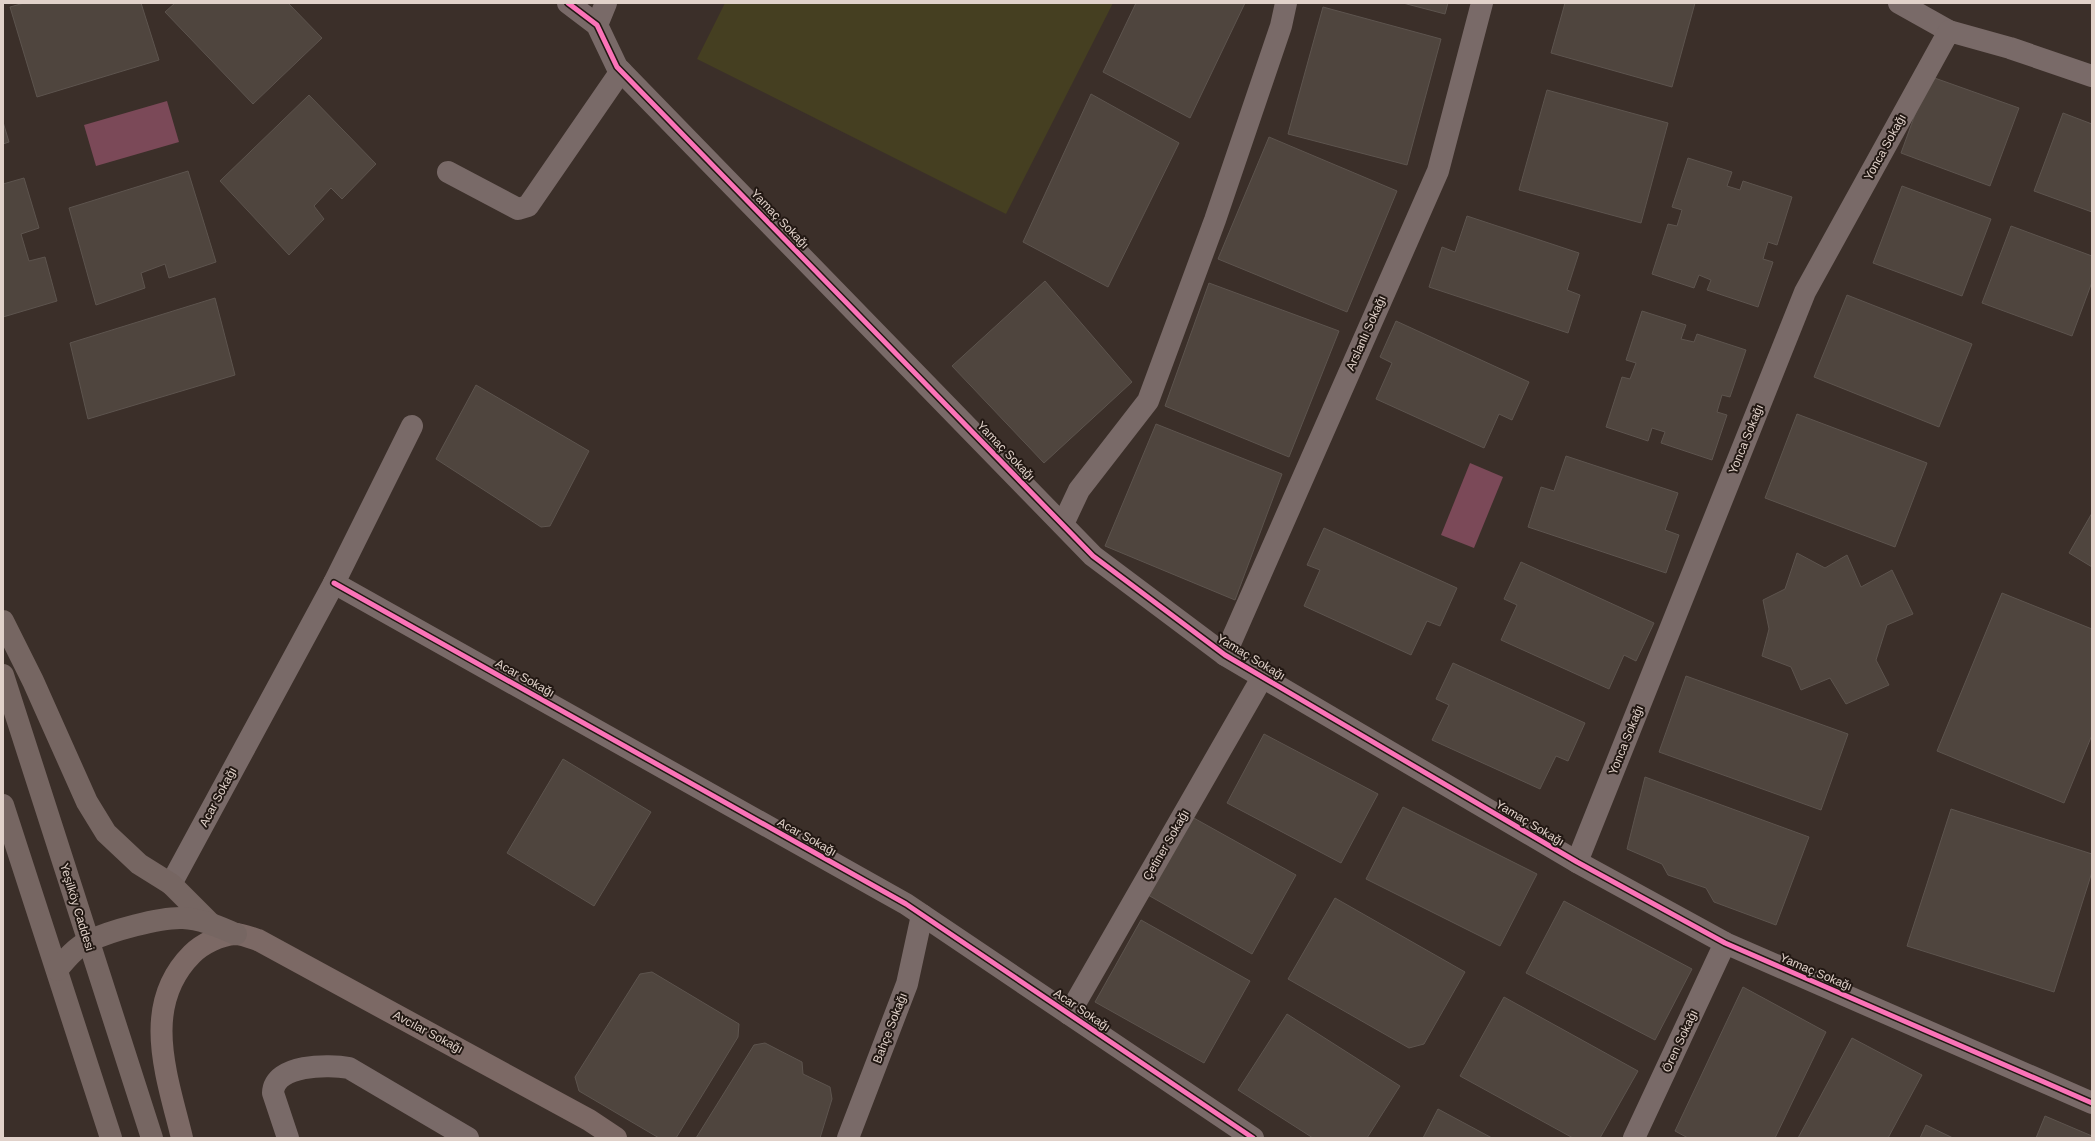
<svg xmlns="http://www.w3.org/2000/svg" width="2095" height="1141" font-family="Helvetica,sans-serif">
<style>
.green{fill:#453f21}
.water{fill:#7b4958}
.building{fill:#4f453e;stroke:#5d544e}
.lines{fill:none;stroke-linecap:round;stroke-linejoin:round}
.minor{stroke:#796a68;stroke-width:22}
.major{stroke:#7c6965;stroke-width:22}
.highway{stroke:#766662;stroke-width:22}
.cycleway-casing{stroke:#221813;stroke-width:8}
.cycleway{stroke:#fb73b8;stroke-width:5}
.labels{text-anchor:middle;stroke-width:4;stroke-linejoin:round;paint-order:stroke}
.street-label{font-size:12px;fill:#e1d2ca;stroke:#221813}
</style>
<rect width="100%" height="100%" fill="#3b2f29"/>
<!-- green -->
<path class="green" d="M 725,3 L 1113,3 L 1006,214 L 697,59 Z"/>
<!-- water -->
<g class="water">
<path d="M 167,101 L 179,142 L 96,166 L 84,125 Z"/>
<path d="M 1470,463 L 1503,477 L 1474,548 L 1441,535 Z"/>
</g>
<!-- building -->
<g class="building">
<path d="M 24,3 L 141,3 L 159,60 L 37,97 L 10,7 Z"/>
<path d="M 175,3 L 288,3 L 322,38 L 253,104 L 165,12 Z"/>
<path d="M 1136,3 L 1245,3 L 1190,118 L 1103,72 Z"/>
<path d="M 1403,3 L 1448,3 L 1445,14 Z"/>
<path d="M 1565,3 L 1695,3 L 1672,87 L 1551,53 Z"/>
<path d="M 1323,7 L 1441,39 L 1407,165 L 1288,134 Z"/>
<path d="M 1929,76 L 2019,108 L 1990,186 L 1901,153 Z"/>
<path d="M 1547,90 L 1668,123 L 1641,223 L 1519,190 Z"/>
<path d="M 1091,94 L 1179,143 L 1108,287 L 1023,242 Z"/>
<path d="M 309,95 L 376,164 L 342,199 L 331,188 L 314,206 L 324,219 L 289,255 L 220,181 Z"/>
<path d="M 2063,113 L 2092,124 L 2092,212 L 2034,191 Z"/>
<path d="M 3,122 L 9,142 L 3,144 Z"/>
<path d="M 1269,137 L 1397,191 L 1347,312 L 1218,259 Z"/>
<path d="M 1688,158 L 1732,172 L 1727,186 L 1740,190 L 1743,181 L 1792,197 L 1777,245 L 1768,242 L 1763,259 L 1773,262 L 1758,307 L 1707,290 L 1711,280 L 1699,275 L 1694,288 L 1652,274 L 1668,224 L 1677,226 L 1682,210 L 1672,207 Z"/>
<path d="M 188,171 L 216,262 L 169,278 L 165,264 L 141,273 L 145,288 L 96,305 L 69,208 Z"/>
<path d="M 24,178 L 39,228 L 21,234 L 29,261 L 45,257 L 57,301 L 3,317 L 3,184 Z"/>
<path d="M 1902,186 L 1991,219 L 1962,296 L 1873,263 Z"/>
<path d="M 1467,216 L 1579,253 L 1567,290 L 1580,295 L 1568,333 L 1429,287 L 1442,247 L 1455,252 Z"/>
<path d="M 2011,226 L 2092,256 L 2092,282 L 2072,336 L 1982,303 Z"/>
<path d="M 1045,281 L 1132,382 L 1044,463 L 952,366 Z"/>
<path d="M 1209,283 L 1339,331 L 1289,457 L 1165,406 Z"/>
<path d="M 1847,295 L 1972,344 L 1939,427 L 1814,377 Z"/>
<path d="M 215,298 L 235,375 L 88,419 L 70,343 Z"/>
<path d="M 1642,311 L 1686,325 L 1681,339 L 1694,342 L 1697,334 L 1746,350 L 1730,397 L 1722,395 L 1717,412 L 1727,415 L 1712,460 L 1661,443 L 1665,432 L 1652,428 L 1648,441 L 1606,427 L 1622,377 L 1630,379 L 1636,363 L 1626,360 Z"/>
<path d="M 1396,321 L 1529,382 L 1512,420 L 1499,414 L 1484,448 L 1376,399 L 1392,363 L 1380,357 Z"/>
<path d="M 476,385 L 589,451 L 550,526 L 541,527 L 436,459 Z"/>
<path d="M 1797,414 L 1927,463 L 1895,547 L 1765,498 Z"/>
<path d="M 1156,424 L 1282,474 L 1235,600 L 1105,546 Z"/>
<path d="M 1566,456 L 1678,493 L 1665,530 L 1679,535 L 1666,573 L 1528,527 L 1541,487 L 1554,491 Z"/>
<path d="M 2092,513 L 2092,567 L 2069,553 Z"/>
<path d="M 1324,528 L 1457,588 L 1440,626 L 1427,621 L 1411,655 L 1304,606 L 1320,570 L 1307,565 Z"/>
<path d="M 1797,553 L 1825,568 L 1847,555 L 1861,587 L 1892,570 L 1913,614 L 1887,625 L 1876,660 L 1889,685 L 1846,704 L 1830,678 L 1801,690 L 1791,667 L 1762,656 L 1769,629 L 1763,600 L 1785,589 Z"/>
<path d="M 1521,562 L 1654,623 L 1636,661 L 1624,655 L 1609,689 L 1501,640 L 1517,605 L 1504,599 Z"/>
<path d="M 2002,593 L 2092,629 L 2092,735 L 2064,803 L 1937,751 Z"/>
<path d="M 1453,663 L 1585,723 L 1568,761 L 1556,756 L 1540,789 L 1432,740 L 1449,705 L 1436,699 Z"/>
<path d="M 1686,676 L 1848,734 L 1821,810 L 1659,752 Z"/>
<path d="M 1264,734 L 1378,794 L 1341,863 L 1227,803 Z"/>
<path d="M 563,759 L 651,812 L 594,906 L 507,853 Z"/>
<path d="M 1645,777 L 1809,837 L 1776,925 L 1714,902 L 1706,888 L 1668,875 L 1662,864 L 1627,849 Z"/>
<path d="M 1403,807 L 1537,874 L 1500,946 L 1366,879 Z"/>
<path d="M 1951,809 L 2092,854 L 2092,872 L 2054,992 L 1907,946 Z"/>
<path d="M 1192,817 L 1296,875 L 1252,954 L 1148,895 Z"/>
<path d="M 1335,898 L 1465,972 L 1424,1044 L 1409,1048 L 1288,979 Z"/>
<path d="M 1564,901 L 1692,969 L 1655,1040 L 1526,973 Z"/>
<path d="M 1141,920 L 1250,981 L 1204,1063 L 1095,1002 Z"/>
<path d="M 652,972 L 739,1024 L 738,1037 L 676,1138 L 659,1138 L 579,1091 L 575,1077 L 640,974 Z"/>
<path d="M 1743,987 L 1826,1032 L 1775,1138 L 1688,1138 L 1675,1131 Z"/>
<path d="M 1504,997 L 1638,1071 L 1600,1138 L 1573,1138 L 1460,1076 Z"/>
<path d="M 1287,1014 L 1400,1086 L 1367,1138 L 1313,1138 L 1238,1090 Z"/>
<path d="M 1852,1038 L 1922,1075 L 1888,1138 L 1798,1138 Z"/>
<path d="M 765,1043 L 802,1062 L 803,1074 L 830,1087 L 832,1099 L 820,1138 L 696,1138 L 754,1045 Z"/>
<path d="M 1438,1109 L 1492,1138 L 1423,1138 Z"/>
<path d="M 2045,1116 L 2092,1136 L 2092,1138 L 2036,1138 Z"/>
<path d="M 1926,1125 L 1953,1138 L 1920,1138 Z"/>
</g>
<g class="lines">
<!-- minor -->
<g class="minor">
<path d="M 568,3 L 597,25 L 617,67 L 1093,556 L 1225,655 L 1577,862 L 1725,943 L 2092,1103"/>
<path d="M 1899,3 L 1949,31"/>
<path d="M 597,25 L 606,3"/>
<path d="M 448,172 L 518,209 L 528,206 L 621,71"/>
<path d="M 1063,524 L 1079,490 L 1148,401 L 1215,220 L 1281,26 L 1286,3"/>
<path d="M 334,583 L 906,904 L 1253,1138"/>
<path d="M 1225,655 L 1438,171 L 1482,3"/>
<path d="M 1577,862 L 1805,292 L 1949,31 L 2010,48 L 2092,76"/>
<path d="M 171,884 L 334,583 L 412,426"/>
<path d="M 1069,1014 L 1263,676"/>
<path d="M 288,1138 L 273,1093 C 274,1064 329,1064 349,1068 L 468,1138"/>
<path d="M 848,1138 L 907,984 L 922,915"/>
<path d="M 1634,1138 L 1725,943"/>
</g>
<!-- major -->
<path class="major" d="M 182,1138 C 167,1076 140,1006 192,954 C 202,944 220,935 235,934 C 242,934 252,938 258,940 L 589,1120 L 616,1138"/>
<!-- highway -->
<g class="highway">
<path d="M 3,621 L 33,681 L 87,802 L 106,833 L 139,864 L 171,884 L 210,923"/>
<path d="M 3,675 L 152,1138"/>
<path d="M 3,805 L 111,1138"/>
<path d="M 57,970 C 66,959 76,947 89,941 C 110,931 160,917 183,918 C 202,919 219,927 236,934"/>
</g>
<!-- cycleway casing -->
<g class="cycleway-casing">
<g id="cycleway">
<path d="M 568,3 L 597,25 L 617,67 L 1093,556 L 1225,655 L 1577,862 L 1725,943 L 2092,1103"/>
<path d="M 334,583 L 906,904 L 1253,1138"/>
</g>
</g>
<!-- cycleway -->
<use href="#cycleway" class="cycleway"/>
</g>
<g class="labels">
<!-- street labels -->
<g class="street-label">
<text transform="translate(1885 147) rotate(-61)" y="4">Yonca Sokağı</text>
<text transform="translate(780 219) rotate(46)" y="4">Yamaç Sokağı</text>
<text transform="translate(1366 333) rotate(-66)" y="4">Arslanlı Sokağı</text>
<text transform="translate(1746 439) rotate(-68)" y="4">Yonca Sokağı</text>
<text transform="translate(1006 451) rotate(46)" y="4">Yamaç Sokağı</text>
<text transform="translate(1251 657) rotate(31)" y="4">Yamaç Sokağı</text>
<text transform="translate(525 678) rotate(29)" y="4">Acar Sokağı</text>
<text transform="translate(1626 740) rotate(-68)" y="4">Yonca Sokağı</text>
<text transform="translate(218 797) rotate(-62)" y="4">Acar Sokağı</text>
<text transform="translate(1530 823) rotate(31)" y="4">Yamaç Sokağı</text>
<text transform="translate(807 837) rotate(29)" y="4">Acar Sokağı</text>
<text transform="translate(1166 845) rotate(-60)" y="4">Çetiner Sokağı</text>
<text transform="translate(77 907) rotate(73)" y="4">Yeşilköy Caddesi</text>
<text transform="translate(1816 972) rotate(23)" y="4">Yamaç Sokağı</text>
<text transform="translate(1082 1010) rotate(34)" y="4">Acar Sokağı</text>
<text transform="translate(890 1028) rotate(-69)" y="4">Bahçe Sokağı</text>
<text transform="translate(428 1032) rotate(28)" y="4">Avcılar Sokağı</text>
<text transform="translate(1680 1041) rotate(-65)" y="4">Ören Sokağı</text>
</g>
</g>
<!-- border -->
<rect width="2095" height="1141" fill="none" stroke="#e1d2ca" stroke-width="8"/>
</svg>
